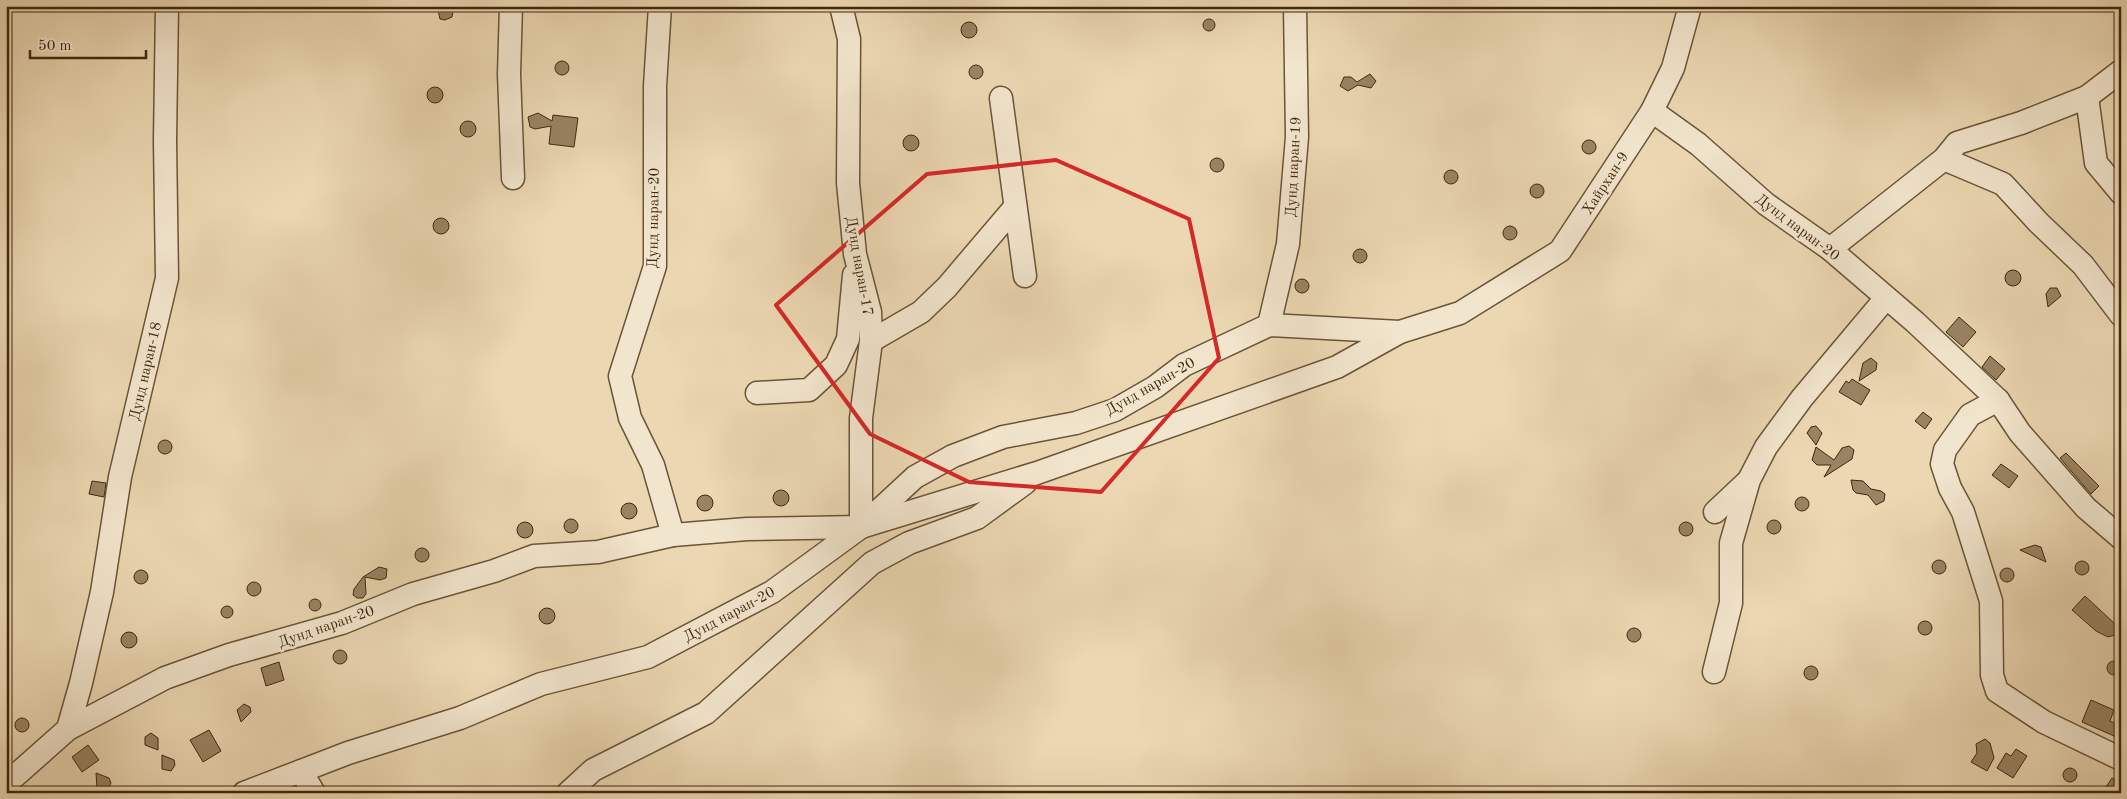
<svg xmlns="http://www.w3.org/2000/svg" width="2127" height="799" font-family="'Old Standard TT',serif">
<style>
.building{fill:#998363;stroke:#40280e}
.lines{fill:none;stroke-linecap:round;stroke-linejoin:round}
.minor-casing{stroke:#6b5437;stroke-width:25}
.minor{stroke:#f2e5cd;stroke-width:22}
.marked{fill:none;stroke:#d62828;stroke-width:4;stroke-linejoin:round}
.labels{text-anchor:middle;stroke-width:5;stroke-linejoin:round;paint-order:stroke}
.street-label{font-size:15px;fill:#40280e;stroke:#f2e5cd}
</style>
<rect width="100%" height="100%" fill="#ebd7b2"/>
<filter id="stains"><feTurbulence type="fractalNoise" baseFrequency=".004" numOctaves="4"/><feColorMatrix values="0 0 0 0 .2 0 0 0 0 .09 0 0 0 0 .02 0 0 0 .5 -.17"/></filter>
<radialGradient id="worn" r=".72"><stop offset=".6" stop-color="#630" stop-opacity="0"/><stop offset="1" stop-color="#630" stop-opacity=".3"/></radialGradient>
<!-- building -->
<g class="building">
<path d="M 437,6 L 454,6 L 452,17 L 445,20 L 440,19 Z"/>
<circle cx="1209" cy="25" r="6"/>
<circle cx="969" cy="30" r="8"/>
<circle cx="562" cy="68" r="7"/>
<circle cx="976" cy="72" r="7"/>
<path d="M 1370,74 L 1376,81 L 1371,88 L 1358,85 L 1348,91 L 1340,86 L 1344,77 L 1351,77 L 1357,82 Z"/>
<circle cx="435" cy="95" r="8"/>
<path d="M 538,113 L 552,121 L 553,115 L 578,118 L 574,147 L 549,144 L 551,126 L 535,129 L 530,127 L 528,117 Z"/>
<circle cx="468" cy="129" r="8"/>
<circle cx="911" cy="143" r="8"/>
<circle cx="1589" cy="147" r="7"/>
<circle cx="1217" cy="165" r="7"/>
<circle cx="1451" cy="177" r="7"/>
<circle cx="1537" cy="191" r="7"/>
<circle cx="441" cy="226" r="8"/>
<circle cx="1510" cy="233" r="7"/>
<circle cx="1360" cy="256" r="7"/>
<circle cx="2013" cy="278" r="8"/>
<circle cx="1302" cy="286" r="7"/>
<path d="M 2050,288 L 2057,288 L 2061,296 L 2048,307 L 2046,294 Z"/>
<path d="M 1959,317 L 1976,332 L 1963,347 L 1946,332 Z"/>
<path d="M 1990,356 L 2005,369 L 1996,380 L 1982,367 Z"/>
<path d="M 1871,358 L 1877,363 L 1876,370 L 1859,381 L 1863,363 Z"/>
<path d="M 1852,379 L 1870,390 L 1861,405 L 1839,392 L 1846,381 L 1849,383 Z"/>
<path d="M 1923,412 L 1932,419 L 1925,429 L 1915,421 Z"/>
<path d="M 1816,426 L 1822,433 L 1816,445 L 1807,433 L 1811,427 Z"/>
<circle cx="165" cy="447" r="7"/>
<path d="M 1849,446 L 1854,450 L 1852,459 L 1824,477 L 1831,465 L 1817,465 L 1812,460 L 1816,447 L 1834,460 L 1842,448 Z"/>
<path d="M 2066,453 L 2099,486 L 2091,494 L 2060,458 Z"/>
<path d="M 2001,464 L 2018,476 L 2009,488 L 1992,475 Z"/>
<path d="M 1851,480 L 1863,481 L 1871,489 L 1881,491 L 1885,494 L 1884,501 L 1876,505 L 1868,495 L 1856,493 L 1853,490 Z"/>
<path d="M 92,481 L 106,483 L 104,497 L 89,494 Z"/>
<circle cx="781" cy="498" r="8"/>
<circle cx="705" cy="503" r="8"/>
<circle cx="1802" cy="504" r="7"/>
<circle cx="629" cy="511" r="8"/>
<circle cx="571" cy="526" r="7"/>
<circle cx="1774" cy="527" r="7"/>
<circle cx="1686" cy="529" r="7"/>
<circle cx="525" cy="530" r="8"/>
<path d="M 2035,545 L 2041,547 L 2046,562 L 2020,550 Z"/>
<circle cx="422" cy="555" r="7"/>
<circle cx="1939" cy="567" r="7"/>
<circle cx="2082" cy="568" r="7"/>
<path d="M 379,567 L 387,569 L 386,578 L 380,580 L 365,577 L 366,594 L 363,598 L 357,598 L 353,595 L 354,589 L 363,577 Z"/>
<circle cx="2007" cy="575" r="7"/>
<circle cx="141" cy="577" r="7"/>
<circle cx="254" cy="589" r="7"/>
<path d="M 2085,596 L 2114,623 L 2117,629 L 2115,635 L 2108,637 L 2096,631 L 2072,610 Z"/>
<circle cx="315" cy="605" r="6"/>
<circle cx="227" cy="612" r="6"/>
<circle cx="547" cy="616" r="8"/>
<circle cx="1925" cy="628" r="7"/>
<circle cx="1634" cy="635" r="7"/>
<circle cx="129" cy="640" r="8"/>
<circle cx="340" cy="657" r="7"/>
<circle cx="2114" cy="668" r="7"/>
<path d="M 279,662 L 284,680 L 266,686 L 261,668 Z"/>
<circle cx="1811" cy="673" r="7"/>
<path d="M 2091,700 L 2114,710 L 2110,721 L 2121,726 L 2121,739 L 2082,722 Z"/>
<path d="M 244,704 L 250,707 L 251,712 L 241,722 L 237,710 Z"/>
<circle cx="22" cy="725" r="7"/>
<path d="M 209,730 L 221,751 L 203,762 L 190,740 Z"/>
<path d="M 151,733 L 158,738 L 158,750 L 145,745 L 145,737 Z"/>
<path d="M 1985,739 L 1990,743 L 1994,758 L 1987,771 L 1971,762 L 1977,753 L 1976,744 Z"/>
<path d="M 88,745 L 99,760 L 82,772 L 72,757 Z"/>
<path d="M 2016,749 L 2027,756 L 2013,778 L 1997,768 L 2006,753 L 2011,756 Z"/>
<path d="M 162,755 L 174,760 L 175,765 L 171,771 L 162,769 Z"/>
<circle cx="2070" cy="775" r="7"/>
<path d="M 96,773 L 109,778 L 111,783 L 108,789 L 101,791 L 97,788 Z"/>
<path d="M 2112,778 L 2121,784 L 2121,793 L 2102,793 Z"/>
</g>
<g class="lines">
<!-- minor casing -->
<g class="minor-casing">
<g id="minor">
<path d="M 511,6 L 509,74 L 513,178"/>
<path d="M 660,6 L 655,86 L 655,266 L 620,376 L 630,418 L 653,465 L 673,535"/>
<path d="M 841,6 L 849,39 L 848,183 L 855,254 L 870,312 L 871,341 L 861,418 L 861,527"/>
<path d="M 2087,97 L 2096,163 L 2121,193"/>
<path d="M 1001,98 L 1025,276"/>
<path d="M 1652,111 L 1698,144 L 1766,204 L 1830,249 L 1915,322 L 1998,400 L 2020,433 L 2086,508 L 2121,538"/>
<path d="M 1944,159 L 2003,184 L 2039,223 L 2083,265 L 2121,315"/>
<path d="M 1830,249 L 1944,159 L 1957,143 L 2021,123 L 2087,97 L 2121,71"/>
<path d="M 1269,325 L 1288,244 L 1297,137 L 1295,6"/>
<path d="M 871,341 L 921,312 L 947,287 L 1015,207"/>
<path d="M 757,393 L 809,390 L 836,365 L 848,339 L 854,275"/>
<path d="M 1998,400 L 1970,415 L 1945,450 L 1942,464 L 1950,488 L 1963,512 L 1991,601 L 1992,675 L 1997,691 L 2044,722 L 2121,759"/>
<path d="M 1715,512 L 1748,481"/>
<path d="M 1714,672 L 1731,603 L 1731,543 L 1749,480 L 1766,447 L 1802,398 L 1886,298"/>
<path d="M 68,729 L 81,683 L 102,592 L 120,477 L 167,278 L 165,141 L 167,6"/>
<path d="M 301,771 L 314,793"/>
<path d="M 6,784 L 68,729 L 165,678 L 229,655 L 342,623 L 413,594 L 494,571 L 534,556 L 598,552 L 673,535 L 747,529 L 861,527 L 1037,473 L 1337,367 L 1400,332"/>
<path d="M 244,793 L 348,753 L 460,718 L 541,684 L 648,657 L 772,592 L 861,527 L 915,477 L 953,456 L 1003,437 L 1076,423 L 1115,410 L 1155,387 L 1184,365 L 1269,325 L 1400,332 L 1460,313 L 1560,251 L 1652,111 L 1673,68 L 1690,6"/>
<path d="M 568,793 L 593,770 L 706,713 L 872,563 L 909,543 L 977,518 L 1025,483"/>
</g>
</g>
<!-- minor -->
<use href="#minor" class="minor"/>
</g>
<!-- marked area -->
<path class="marked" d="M 1056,160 L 1189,219 L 1219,358 L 1101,492 L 969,482 L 870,434 L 776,305 L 927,174 Z"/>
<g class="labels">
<!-- street labels -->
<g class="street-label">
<text transform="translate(1293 167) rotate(-87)" y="5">Дунд наран-19</text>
<text transform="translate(1605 183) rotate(-57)" y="5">Хайрхан-9</text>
<text transform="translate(653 218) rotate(-89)" y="5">Дунд наран-20</text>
<text transform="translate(1798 227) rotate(37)" y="5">Дунд наран-20</text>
<text transform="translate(860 266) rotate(80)" y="5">Дунд наран-17</text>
<text transform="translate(145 371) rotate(-77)" y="5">Дунд наран-18</text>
<text transform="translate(1150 386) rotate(-30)" y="5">Дунд наран-20</text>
<text transform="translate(729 614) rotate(-28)" y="5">Дунд наран-20</text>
<text transform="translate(326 626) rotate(-19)" y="5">Дунд наран-20</text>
</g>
</g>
<!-- margin -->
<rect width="2127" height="799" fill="none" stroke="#ebd7b2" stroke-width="25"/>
<rect x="8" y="8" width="2112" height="784" fill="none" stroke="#40280e" stroke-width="2.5"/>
<rect x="12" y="12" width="2102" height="774" fill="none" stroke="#40280e"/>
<!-- scale -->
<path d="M30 50v8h116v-8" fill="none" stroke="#40280e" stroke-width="2.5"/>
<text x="38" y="50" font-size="15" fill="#40280e" stroke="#f2e5cd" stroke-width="4" paint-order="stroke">50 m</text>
<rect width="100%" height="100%" filter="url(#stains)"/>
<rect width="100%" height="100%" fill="url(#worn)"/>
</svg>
